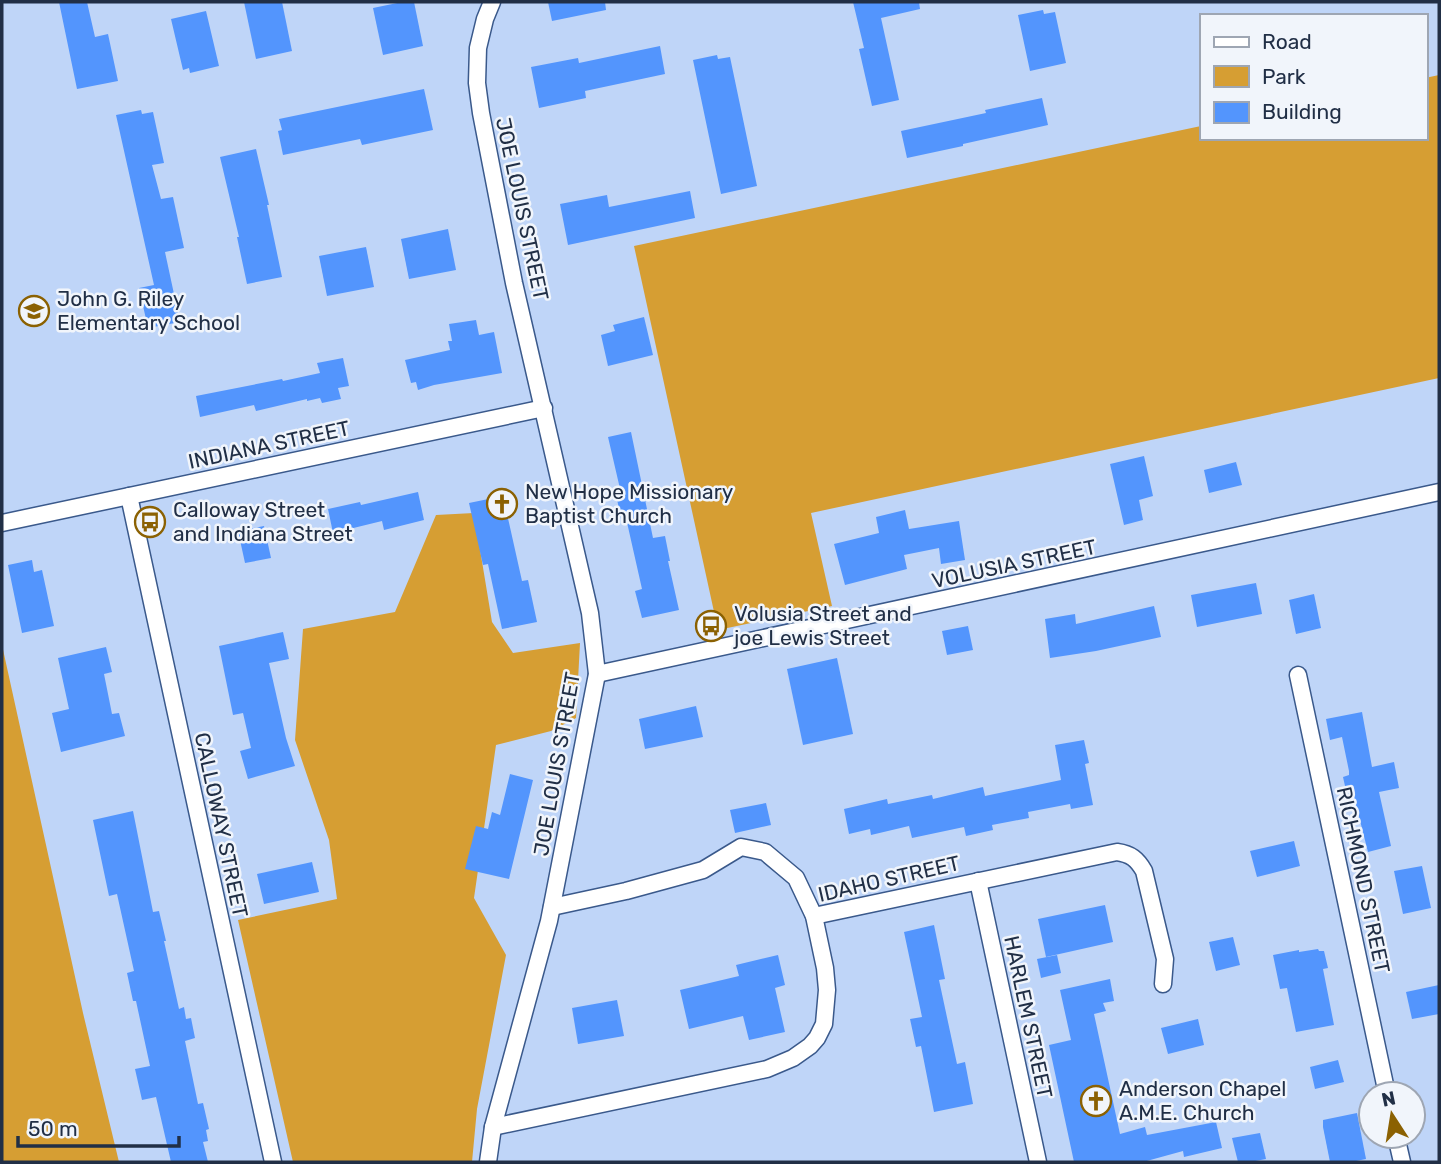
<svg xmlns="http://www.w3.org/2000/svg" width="1441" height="1164" font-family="Rubik,sans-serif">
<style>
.green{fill:#d69e33}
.building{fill:#5395fd}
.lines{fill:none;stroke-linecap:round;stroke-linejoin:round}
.street-casing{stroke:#3a598b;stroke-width:19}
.street{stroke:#fff;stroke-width:16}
.labels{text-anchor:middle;stroke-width:5;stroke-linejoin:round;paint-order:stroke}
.street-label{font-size:21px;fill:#212f46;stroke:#f1f5fb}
.poi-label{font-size:21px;fill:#212f46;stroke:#f1f5fb;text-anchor:start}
</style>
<rect width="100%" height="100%" fill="#bfd5f8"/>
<!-- green -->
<g class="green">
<path d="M 1439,75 L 1439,378 L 811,513 L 832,606 L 718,630 L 634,246 L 1201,126 L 1201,138 L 1425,138 L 1425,78 Z"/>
<path d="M 474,513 L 492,622 L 513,653 L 580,643 L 576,718 L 551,731 L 496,745 L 474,898 L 506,955 L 477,1109 L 472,1162 L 293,1162 L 238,920 L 337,899 L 329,840 L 295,740 L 303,629 L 395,612 L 436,515 Z"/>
<path d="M 2,645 L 83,1013 L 119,1162 L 2,1162 Z"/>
</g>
<!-- building -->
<g class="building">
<path d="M 59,2 L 87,2 L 95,37 L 108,34 L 118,81 L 77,89 Z"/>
<path d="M 244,2 L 282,2 L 292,51 L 256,59 Z"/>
<path d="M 402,2 L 414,2 L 423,46 L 383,55 L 373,8 Z"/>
<path d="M 548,2 L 605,2 L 606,10 L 552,21 Z"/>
<path d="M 853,2 L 919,2 L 920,9 L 881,18 L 899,100 L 872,106 L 859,49 L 864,48 Z"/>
<path d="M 1043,10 L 1044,14 L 1055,12 L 1066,63 L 1030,71 L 1018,15 Z"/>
<path d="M 206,11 L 219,66 L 190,73 L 189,68 L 183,70 L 171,19 Z"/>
<path d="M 660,46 L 665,74 L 585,91 L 586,98 L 539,108 L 531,67 L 578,58 L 579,63 Z"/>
<path d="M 717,55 L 718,59 L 730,57 L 757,186 L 721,194 L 693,60 Z"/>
<path d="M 424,89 L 433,130 L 362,145 L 360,139 L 283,155 L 278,131 L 282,130 L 279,119 Z"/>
<path d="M 1042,98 L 1048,125 L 963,144 L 963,146 L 907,158 L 901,131 L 986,113 L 985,110 Z"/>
<path d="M 141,110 L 142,114 L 153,112 L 164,163 L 152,165 L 161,199 L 173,197 L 184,248 L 165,252 L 180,322 L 148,328 L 139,288 L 154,285 L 116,115 Z"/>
<path d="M 256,149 L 269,205 L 267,205 L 282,277 L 247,284 L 237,237 L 239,237 L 220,157 Z"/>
<path d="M 690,191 L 695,218 L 568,245 L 560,204 L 607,195 L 609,207 Z"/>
<path d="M 448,229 L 456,270 L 409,279 L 401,239 Z"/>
<path d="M 366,247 L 374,287 L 327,296 L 319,256 Z"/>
<path d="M 644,317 L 653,355 L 608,366 L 601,335 L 615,331 L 613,325 Z"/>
<path d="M 476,320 L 479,335 L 494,332 L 502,373 L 434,385 L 418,390 L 416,382 L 411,383 L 405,360 L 450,350 L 448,341 L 452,341 L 449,324 Z"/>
<path d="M 343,358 L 349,386 L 338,388 L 341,399 L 322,403 L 320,398 L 307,401 L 307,399 L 256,411 L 254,405 L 200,417 L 196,396 L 282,379 L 283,381 L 320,373 L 317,363 Z"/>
<path d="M 631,432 L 653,538 L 665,536 L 670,561 L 668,561 L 679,610 L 642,618 L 635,591 L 642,589 L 626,518 L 621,519 L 616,494 L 621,493 L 608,437 Z"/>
<path d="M 1144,456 L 1153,496 L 1139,500 L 1143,520 L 1124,525 L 1110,464 Z"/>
<path d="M 1236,462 L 1242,485 L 1209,493 L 1204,470 Z"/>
<path d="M 418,492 L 424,520 L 384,530 L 382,521 L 333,533 L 328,509 L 360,502 L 361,505 Z"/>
<path d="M 503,496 L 522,581 L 528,580 L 537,622 L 502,629 L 488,564 L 483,565 L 469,503 Z"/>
<path d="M 905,510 L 909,529 L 959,521 L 965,560 L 941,564 L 939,548 L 904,555 L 907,569 L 845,585 L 834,544 L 879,533 L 876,517 Z"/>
<path d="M 264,526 L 271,558 L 245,563 L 238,531 Z"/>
<path d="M 32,560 L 34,572 L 42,570 L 54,626 L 22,633 L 8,565 Z"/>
<path d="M 1256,583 L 1262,614 L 1197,627 L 1191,595 Z"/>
<path d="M 1314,594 L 1321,628 L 1296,634 L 1289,600 Z"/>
<path d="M 1154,606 L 1161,637 L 1096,651 L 1050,658 L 1045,619 L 1075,614 L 1076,624 Z"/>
<path d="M 968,626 L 973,650 L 947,655 L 942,631 Z"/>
<path d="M 283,632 L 289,659 L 269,663 L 286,738 L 295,766 L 248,779 L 240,751 L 251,748 L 243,713 L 233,715 L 219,646 Z"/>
<path d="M 106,647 L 112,672 L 104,674 L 112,714 L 119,713 L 125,736 L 61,752 L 52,713 L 69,709 L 58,658 Z"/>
<path d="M 837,658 L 853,734 L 803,745 L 787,669 Z"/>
<path d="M 696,706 L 703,737 L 645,749 L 639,719 Z"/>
<path d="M 1362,712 L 1372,767 L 1394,762 L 1399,788 L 1379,792 L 1391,846 L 1368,852 L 1353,793 L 1347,795 L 1343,777 L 1349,775 L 1349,771 L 1342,737 L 1330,740 L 1326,719 Z"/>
<path d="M 1084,740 L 1089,763 L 1085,764 L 1093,805 L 1071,809 L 1070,804 L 1028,812 L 1029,818 L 992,825 L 993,830 L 966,836 L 964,827 L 912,838 L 909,826 L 871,835 L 870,829 L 849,834 L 844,809 L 887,799 L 888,804 L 932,795 L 933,799 L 983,787 L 985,796 L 1061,780 L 1055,745 Z"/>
<path d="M 510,774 L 533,780 L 509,879 L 465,869 L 476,826 L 488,829 L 492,812 L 500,815 Z"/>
<path d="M 766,803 L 771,825 L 735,833 L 730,810 Z"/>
<path d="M 133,811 L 153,912 L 159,911 L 166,941 L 164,941 L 179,1009 L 184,1007 L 186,1019 L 191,1018 L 195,1038 L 185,1041 L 198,1104 L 203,1103 L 209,1129 L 206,1130 L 208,1141 L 203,1142 L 208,1162 L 171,1162 L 156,1097 L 142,1100 L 135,1069 L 150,1066 L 136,1001 L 133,1001 L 127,973 L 134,971 L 117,894 L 109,896 L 93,820 Z"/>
<path d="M 1294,841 L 1300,866 L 1257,877 L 1250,851 Z"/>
<path d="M 312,862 L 319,892 L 264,904 L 257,874 Z"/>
<path d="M 1422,866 L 1431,908 L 1403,914 L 1394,871 Z"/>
<path d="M 1105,905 L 1113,942 L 1046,957 L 1038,919 Z"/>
<path d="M 934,925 L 945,979 L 939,980 L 957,1064 L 965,1062 L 973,1104 L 934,1112 L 921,1046 L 916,1047 L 910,1019 L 922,1017 L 904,932 Z"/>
<path d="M 1233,937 L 1240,965 L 1216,971 L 1209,942 Z"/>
<path d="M 1318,949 L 1319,951 L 1324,951 L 1328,968 L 1323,969 L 1334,1025 L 1296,1032 L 1287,988 L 1280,989 L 1273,955 L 1299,950 L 1299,952 Z"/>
<path d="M 778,955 L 785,985 L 775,988 L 785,1032 L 749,1040 L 743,1016 L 689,1029 L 680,990 L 739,976 L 736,965 Z"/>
<path d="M 1057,955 L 1061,973 L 1041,978 L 1037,959 Z"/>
<path d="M 1110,979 L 1114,1001 L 1103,1003 L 1106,1011 L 1094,1014 L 1120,1134 L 1145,1127 L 1147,1135 L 1216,1122 L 1222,1148 L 1184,1157 L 1183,1151 L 1143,1162 L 1074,1162 L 1049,1045 L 1071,1040 L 1060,990 Z"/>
<path d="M 1439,985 L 1439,1014 L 1412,1019 L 1406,992 Z"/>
<path d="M 617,1000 L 624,1036 L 578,1044 L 572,1008 Z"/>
<path d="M 1198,1019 L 1204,1045 L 1168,1054 L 1161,1028 Z"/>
<path d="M 1338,1060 L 1344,1082 L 1315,1089 L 1310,1067 Z"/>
<path d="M 1357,1113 L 1366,1159 L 1351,1162 L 1330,1162 L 1323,1127 L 1323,1120 Z"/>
<path d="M 1260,1133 L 1266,1159 L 1250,1162 L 1238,1162 L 1232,1138 Z"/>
</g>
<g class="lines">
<!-- street casing -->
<g class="street-casing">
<g id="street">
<path d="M 129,496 L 273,1162"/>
<path d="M 2,523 L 544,408"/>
<path d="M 597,674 L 1439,492"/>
<path d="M 1298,675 L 1387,1094"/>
<path d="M 978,881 L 1038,1162"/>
<path d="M 814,916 L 1117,852 C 1131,854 1137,859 1144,871 L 1165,959 L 1163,984"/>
<path d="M 493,1127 L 767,1069 L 793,1058 L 810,1046 L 817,1038 L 824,1024 L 827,990 L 825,968 L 814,916 L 796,878 L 765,852 L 741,847 L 703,870 L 626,891 L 552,907"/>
<path d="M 1396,1136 L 1402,1162"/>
<path d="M 488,1162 L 493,1127 L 549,921 L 597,674 L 590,613 L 514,283 L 481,113 L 477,83 L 478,48 L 485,19 L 492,2"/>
</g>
</g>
<!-- street -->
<use href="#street" class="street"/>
</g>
<!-- icons -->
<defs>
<g id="school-ring" transform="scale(1.575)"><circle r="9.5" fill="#f1f5fb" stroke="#8b6102" stroke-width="1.5"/><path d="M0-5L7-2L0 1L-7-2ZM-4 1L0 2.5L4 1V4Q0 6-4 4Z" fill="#8b6102"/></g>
<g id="church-ring" transform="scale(1.575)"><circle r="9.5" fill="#f1f5fb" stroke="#8b6102" stroke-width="1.5"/><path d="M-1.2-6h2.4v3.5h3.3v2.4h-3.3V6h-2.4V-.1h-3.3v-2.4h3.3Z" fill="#8b6102"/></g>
<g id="bus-ring" transform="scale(1.575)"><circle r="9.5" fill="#f1f5fb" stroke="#8b6102" stroke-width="1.5"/><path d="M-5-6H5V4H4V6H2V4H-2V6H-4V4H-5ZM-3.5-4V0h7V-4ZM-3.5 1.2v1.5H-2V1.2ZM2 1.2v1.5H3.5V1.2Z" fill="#8b6102"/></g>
</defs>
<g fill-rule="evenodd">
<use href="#school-ring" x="34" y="311"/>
<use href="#church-ring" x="502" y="504"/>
<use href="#bus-ring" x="150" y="522"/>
<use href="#bus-ring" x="711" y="626"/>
<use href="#church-ring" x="1096" y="1101"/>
</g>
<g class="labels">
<!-- street labels -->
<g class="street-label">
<text transform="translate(522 209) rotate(78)" y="7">JOE LOUIS STREET</text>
<text transform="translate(269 445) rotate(-12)" y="7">INDIANA STREET</text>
<text transform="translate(1014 564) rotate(-12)" y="7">VOLUSIA STREET</text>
<text transform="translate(557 764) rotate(-80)" y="7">JOE LOUIS STREET</text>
<text transform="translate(221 825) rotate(78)" y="7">CALLOWAY STREET</text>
<text transform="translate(889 879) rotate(-13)" y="7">IDAHO STREET</text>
<text transform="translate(1363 880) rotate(78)" y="7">RICHMOND STREET</text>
<text transform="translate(1028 1017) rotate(78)" y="7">HARLEM STREET</text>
</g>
<!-- poi labels -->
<g class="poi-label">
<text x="57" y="306">John G. Riley<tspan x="57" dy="24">Elementary School</tspan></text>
<text x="525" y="499">New Hope Missionary<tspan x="525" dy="24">Baptist Church</tspan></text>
<text x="173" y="517">Calloway Street<tspan x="173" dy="24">and Indiana Street</tspan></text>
<text x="734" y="621">Volusia Street and<tspan x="734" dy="24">joe Lewis Street</tspan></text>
<text x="1119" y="1096">Anderson Chapel<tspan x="1119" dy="24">A.M.E. Church</tspan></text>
</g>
</g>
<!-- border -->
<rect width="1441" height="1164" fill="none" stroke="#212f46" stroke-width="7"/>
<!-- legend -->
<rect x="1200" y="14" width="228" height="126" fill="#f1f5fb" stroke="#9ea6b3" stroke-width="2"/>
<rect x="1214" y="37" width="35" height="10" fill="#ffffff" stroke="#9ea6b3" stroke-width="2"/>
<text x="1262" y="49" font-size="21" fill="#212f46">Road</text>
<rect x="1214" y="66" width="35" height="21" fill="#d69e33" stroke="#9ea6b3" stroke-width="2"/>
<text x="1262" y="84" font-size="21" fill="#212f46">Park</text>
<rect x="1214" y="102" width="35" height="21" fill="#5395fd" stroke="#9ea6b3" stroke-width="2"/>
<text x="1262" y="119" font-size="21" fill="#212f46">Building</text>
<!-- north arrow -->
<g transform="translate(1392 1115) rotate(348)"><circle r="33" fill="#f1f5fb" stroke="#9ea6b3" stroke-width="2"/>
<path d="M0-5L12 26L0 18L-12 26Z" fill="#8b6102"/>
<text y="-10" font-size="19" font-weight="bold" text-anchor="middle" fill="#212f46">N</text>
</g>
<!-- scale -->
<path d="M18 1136v10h161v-10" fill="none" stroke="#212f46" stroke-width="3.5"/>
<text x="28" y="1136" font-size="21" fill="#212f46" stroke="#f1f5fb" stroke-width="5" paint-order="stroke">50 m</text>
</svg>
